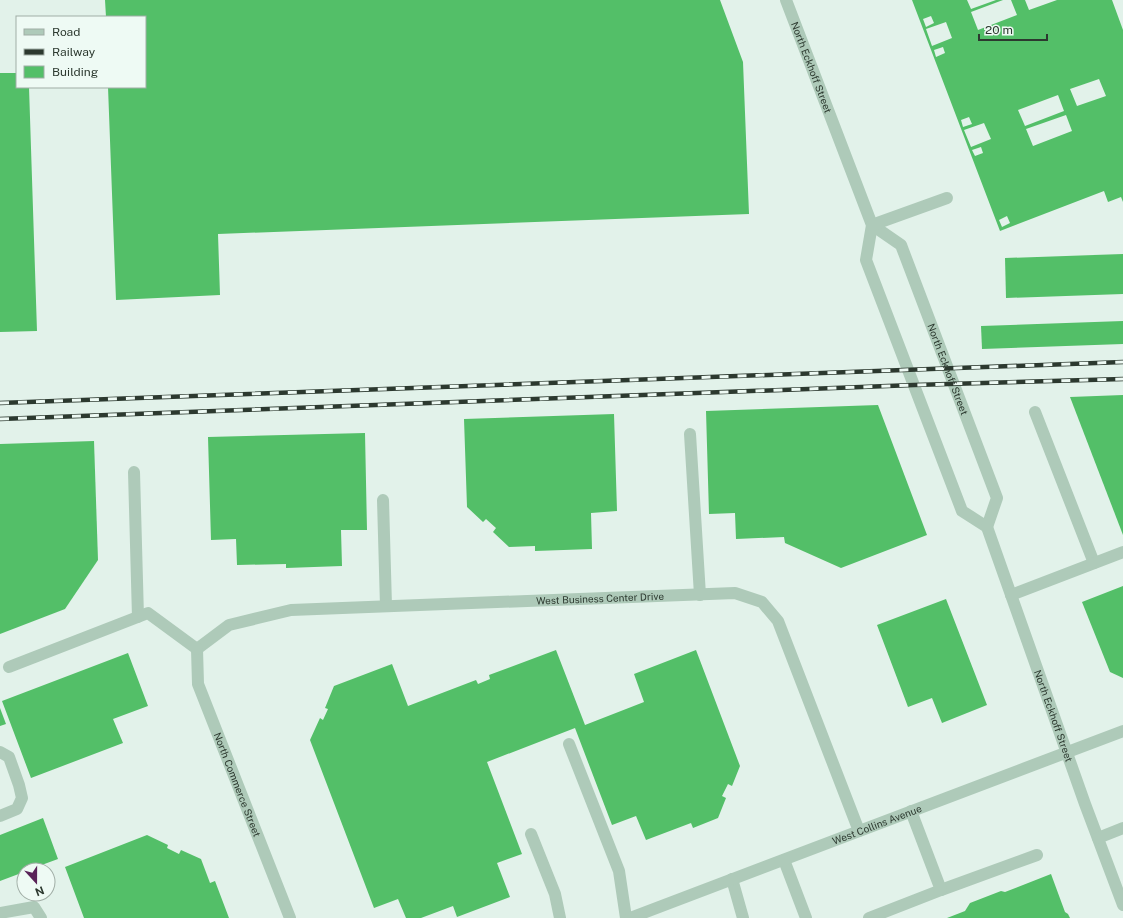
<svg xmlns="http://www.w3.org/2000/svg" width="1123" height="918" font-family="'Public Sans',sans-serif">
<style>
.building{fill:#53bf68;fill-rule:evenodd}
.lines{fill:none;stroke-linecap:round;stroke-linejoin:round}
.minor{stroke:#aecab9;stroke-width:12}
.rail-casing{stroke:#2c392f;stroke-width:4.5}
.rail{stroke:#eefaf4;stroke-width:3;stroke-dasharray:9;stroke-linecap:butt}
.labels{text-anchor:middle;stroke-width:3;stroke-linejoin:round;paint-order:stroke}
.street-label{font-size:10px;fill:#2c392f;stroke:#eefaf4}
</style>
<rect width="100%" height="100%" fill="#e2f2ea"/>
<!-- building -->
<g class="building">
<path d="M 105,0 L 720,0 L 743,62 L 749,214 L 218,234 L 220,295 L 116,300 L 108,87 L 145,87 L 145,17 L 106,17 Z"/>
<path d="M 912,0 L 967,0 L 971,9 L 996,0 L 1003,0 L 971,12 L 978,30 L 1017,15 L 1011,0 L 1025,0 L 1029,10 L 1057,0 L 1112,0 L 1123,30 L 1123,202 L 1121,197 L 1108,202 L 1104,191 L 1000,231 ZM 931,16 L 934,23 L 926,27 L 923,19 ZM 946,22 L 952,38 L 932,46 L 926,29 ZM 943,47 L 945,53 L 936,57 L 934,50 ZM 1099,79 L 1106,96 L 1077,106 L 1070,89 ZM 1058,95 L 1064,111 L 1025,126 L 1018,110 ZM 1066,115 L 1072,131 L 1033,146 L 1026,129 ZM 969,117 L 972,124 L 963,127 L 961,120 ZM 984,123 L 991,139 L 971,147 L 964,130 ZM 981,147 L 983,153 L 975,156 L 972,150 ZM 1007,216 L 1010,223 L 1002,227 L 999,220 Z"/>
<path d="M 0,73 L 17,73 L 17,87 L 29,87 L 37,331 L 0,332 Z"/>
<path d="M 1123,254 L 1123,294 L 1006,298 L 1005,258 Z"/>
<path d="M 1123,321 L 1123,344 L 982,349 L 981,326 Z"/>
<path d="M 1123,395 L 1123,535 L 1070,397 Z"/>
<path d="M 878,405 L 927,535 L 841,568 L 785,543 L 784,537 L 736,539 L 735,513 L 709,514 L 706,411 Z"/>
<path d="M 614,414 L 617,511 L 591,513 L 592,549 L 535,551 L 535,546 L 509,547 L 493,532 L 496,528 L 486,519 L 483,522 L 467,507 L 464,419 Z"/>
<path d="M 365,433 L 367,530 L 341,530 L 342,566 L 286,568 L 286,564 L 237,565 L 236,539 L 211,540 L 208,437 Z"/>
<path d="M 94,441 L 98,560 L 65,609 L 0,634 L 0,444 Z"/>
<path d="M 1123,586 L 1123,678 L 1110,672 L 1082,602 Z"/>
<path d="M 946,599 L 987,705 L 942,723 L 932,698 L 908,707 L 877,625 Z"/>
<path d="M 556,650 L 585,725 L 644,702 L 634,674 L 696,650 L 740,766 L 732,786 L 728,784 L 722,796 L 726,798 L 718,818 L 693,828 L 691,823 L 646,840 L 636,816 L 612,825 L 575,728 L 487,762 L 522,854 L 497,863 L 510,897 L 457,917 L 453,906 L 421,918 L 406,918 L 398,899 L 374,908 L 310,740 L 320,718 L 323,720 L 328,709 L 325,708 L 334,686 L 392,664 L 408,706 L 476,680 L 478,684 L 490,679 L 489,675 Z"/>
<path d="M 128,653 L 148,706 L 113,719 L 123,743 L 31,778 L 2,701 Z"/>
<path d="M 0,708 L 6,724 L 0,726 Z"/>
<path d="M 43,818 L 58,859 L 28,870 L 24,870 L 24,872 L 0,881 L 0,835 Z"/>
<path d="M 147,835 L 168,845 L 167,848 L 179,854 L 181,850 L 201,859 L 210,883 L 215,881 L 229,918 L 84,918 L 65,867 Z"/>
<path d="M 1051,874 L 1065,912 L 1068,914 L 1070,918 L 947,918 L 965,911 L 970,903 L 1001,891 L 1005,892 Z"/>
</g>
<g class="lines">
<!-- minor -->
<g class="minor">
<path id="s1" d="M 786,0 L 872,225 L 866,260 L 962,511 L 987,527 L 1085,804 L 1123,905"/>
<path id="s2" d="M 872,225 L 901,245 L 997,498 L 987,527"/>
<path d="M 872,225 L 947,198"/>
<path d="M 1035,412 L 1094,563"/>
<path d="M 690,434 L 700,595"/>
<path d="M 134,472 L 138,617"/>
<path d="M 383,500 L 386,606"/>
<path d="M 1011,595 L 1123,552"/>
<path id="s3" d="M 197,649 L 229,625 L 291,610 L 735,593 L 762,602 L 778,621 L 859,831"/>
<path id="s4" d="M 197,649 L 198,684 L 290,918"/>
<path d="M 9,667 L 148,613 L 197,649"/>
<path d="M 569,744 L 619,871 L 626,918"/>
<path d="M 0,752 L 9,757 L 19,785 L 22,798 L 17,809 L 0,816"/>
<path d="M 531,834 L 555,894 L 560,918"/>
<path d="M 1098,838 L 1123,828"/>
<path d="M 784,860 L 806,918"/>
<path d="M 732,879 L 743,918"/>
<path d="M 941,890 L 1037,855"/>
<path d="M 0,913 L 34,907 L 41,918"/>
<path id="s5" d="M 630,918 L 1123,731"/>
<path d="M 869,918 L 941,890 L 911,811"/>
</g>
<!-- rail casing -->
<g class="rail-casing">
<g id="rail">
<path d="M 0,403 L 1123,362"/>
<path d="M 0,419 L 914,385 L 1123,379"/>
</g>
</g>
<!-- rail -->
<use href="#rail" class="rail"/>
</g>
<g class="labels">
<!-- street labels -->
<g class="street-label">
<text dy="4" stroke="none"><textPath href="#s1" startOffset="72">North Eckhoff Street</textPath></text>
<text dy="4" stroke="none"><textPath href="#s2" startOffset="168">North Eckhoff Street</textPath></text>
<text dy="4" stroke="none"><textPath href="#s3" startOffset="413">West Business Center Drive</textPath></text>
<text dy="4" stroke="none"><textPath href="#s1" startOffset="775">North Eckhoff Street</textPath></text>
<text dy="4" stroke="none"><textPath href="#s4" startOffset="143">North Commerce Street</textPath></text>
<text dy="4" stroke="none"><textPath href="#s5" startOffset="264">West Collins Avenue</textPath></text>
</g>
</g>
<!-- legend -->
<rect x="16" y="16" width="130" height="72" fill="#eefaf4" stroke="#a0ada5"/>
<rect x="24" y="29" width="20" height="6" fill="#aecab9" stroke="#a0ada5"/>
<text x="52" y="36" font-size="12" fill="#2c392f">Road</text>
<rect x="24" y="49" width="20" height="6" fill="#2c392f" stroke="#a0ada5"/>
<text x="52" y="56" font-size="12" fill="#2c392f">Railway</text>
<rect x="24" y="66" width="20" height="12" fill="#53bf68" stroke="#a0ada5"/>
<text x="52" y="76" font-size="12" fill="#2c392f">Building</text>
<!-- north arrow -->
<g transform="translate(36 882) rotate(159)"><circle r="19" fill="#eefaf4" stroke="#a0ada5"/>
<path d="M0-3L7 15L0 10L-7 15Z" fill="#592358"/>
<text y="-6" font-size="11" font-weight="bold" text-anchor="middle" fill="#2c392f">N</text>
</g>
<!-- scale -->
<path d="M979 34v6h68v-6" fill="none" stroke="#2c392f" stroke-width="2"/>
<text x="985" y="34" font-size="12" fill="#2c392f" stroke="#eefaf4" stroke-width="3" paint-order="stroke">20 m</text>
</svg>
